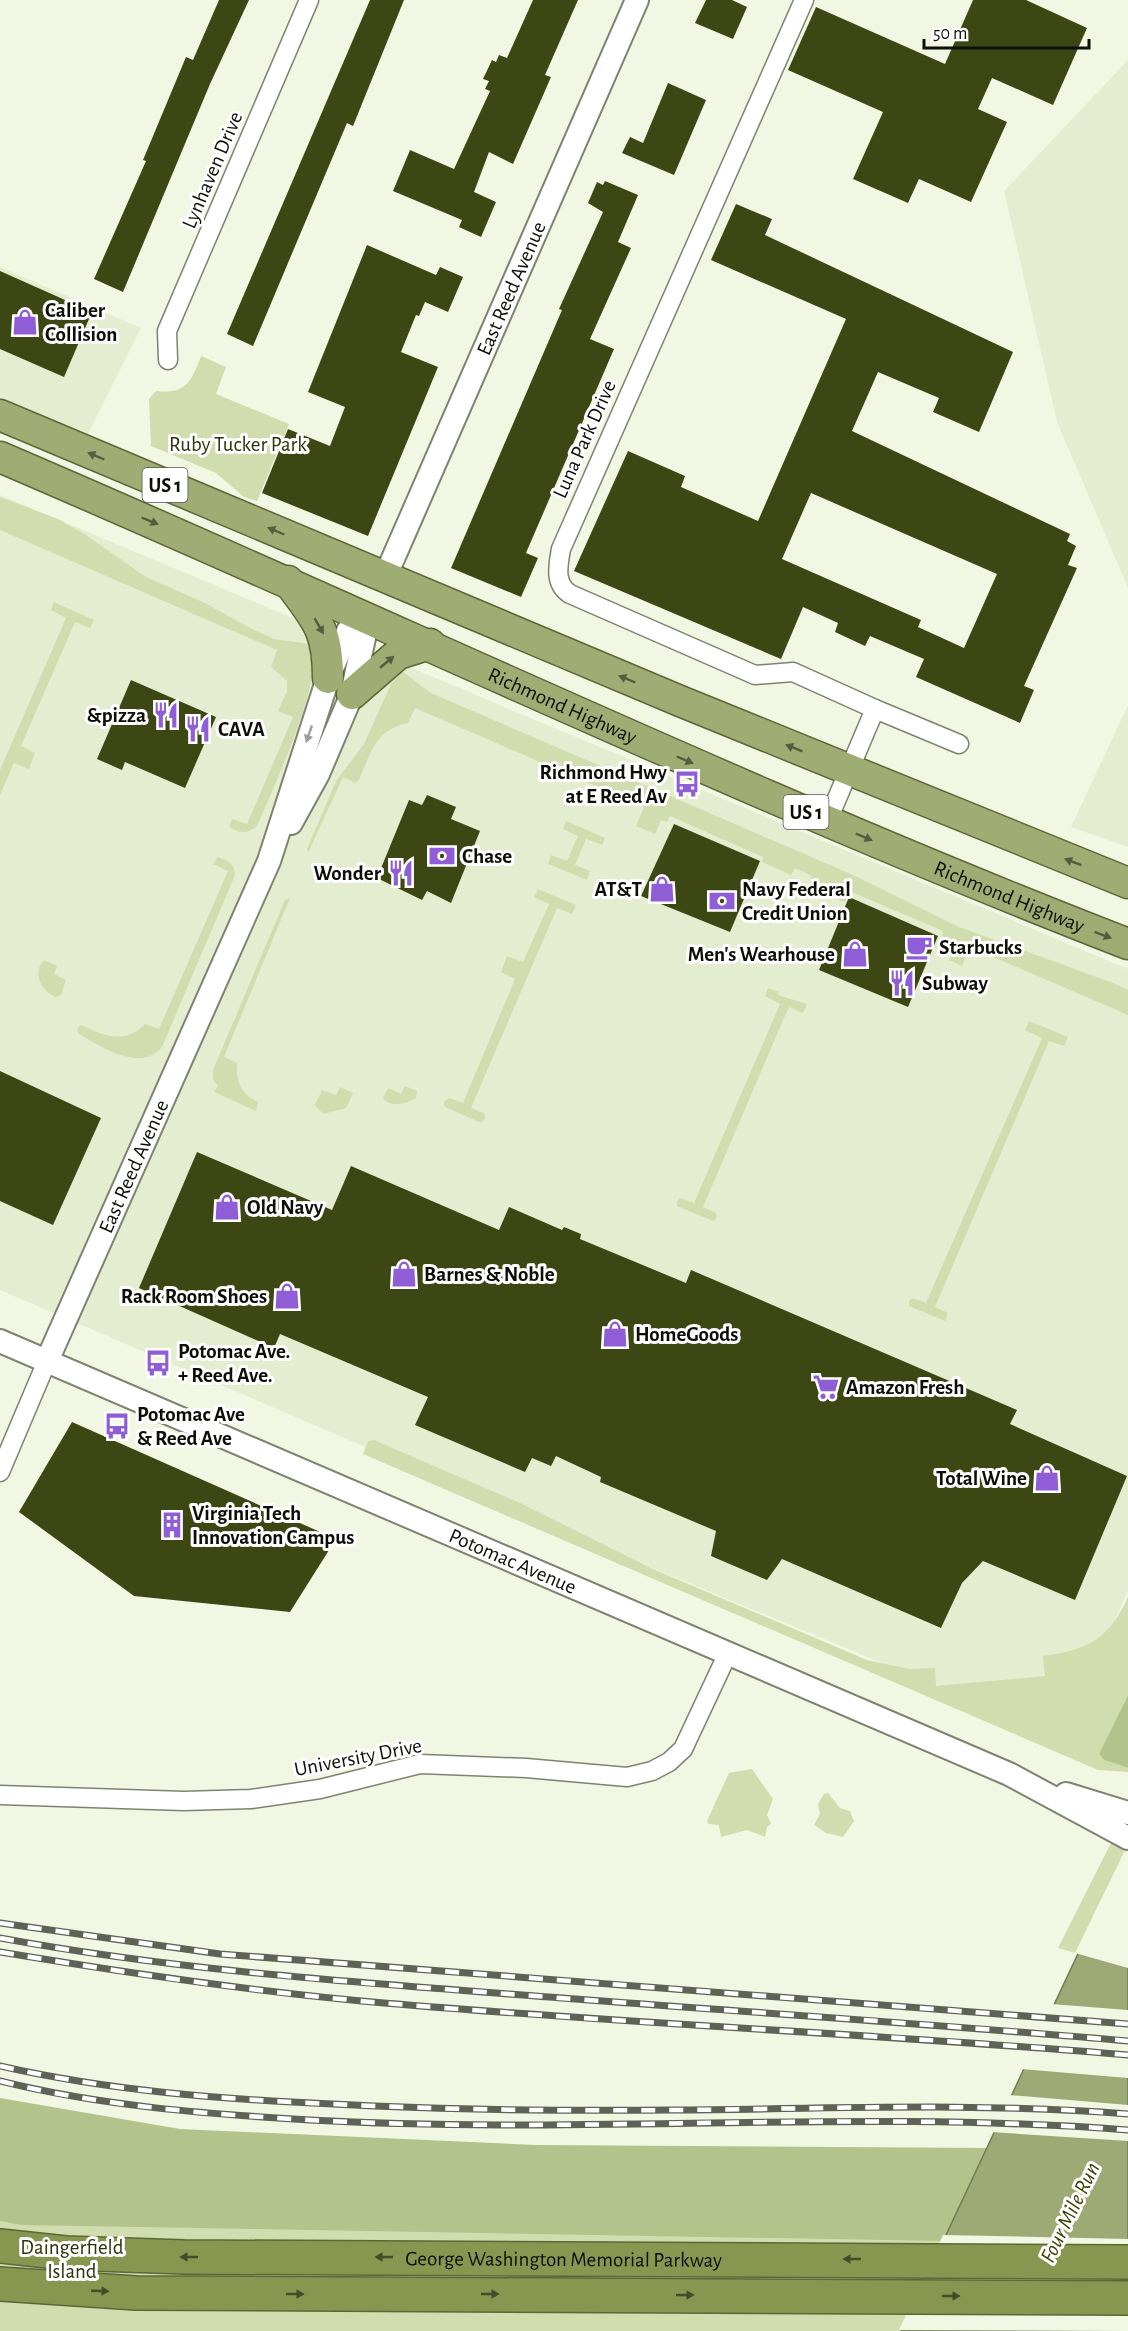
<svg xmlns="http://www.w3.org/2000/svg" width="1128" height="2331" font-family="'Alegreya Sans',sans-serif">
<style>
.built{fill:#e5edd1}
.green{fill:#d1ddae}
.forest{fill:#b4c28b}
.water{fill:#9daa75;stroke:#727b54;stroke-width:1.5}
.pier{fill:#f1f7e3}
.building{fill:#3d4714;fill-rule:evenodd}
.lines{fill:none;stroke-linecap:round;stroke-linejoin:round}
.minor-casing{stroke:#7e8371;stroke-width:21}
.tertiary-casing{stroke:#7e8371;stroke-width:26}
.trunk-casing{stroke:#5c6737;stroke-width:33}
.motorway-casing{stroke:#5c6737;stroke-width:36}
.minor{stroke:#fff;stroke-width:18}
.tertiary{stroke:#fff;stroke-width:22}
.trunk{stroke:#9fac73;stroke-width:30}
.motorway{stroke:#879750;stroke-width:33}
.rail-casing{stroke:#5f6257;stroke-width:7}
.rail{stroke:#fff;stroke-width:4.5;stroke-dasharray:14;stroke-linecap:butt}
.oneway{fill:#565d3e}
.oneway2{fill:#9e9f9c}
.oneway3{fill:#444c28}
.labels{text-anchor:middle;stroke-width:6;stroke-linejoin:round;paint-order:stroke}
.shield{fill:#fff;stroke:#565652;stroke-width:1.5}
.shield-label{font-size:20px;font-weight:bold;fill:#0d0e08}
.street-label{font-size:21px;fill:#0d0e08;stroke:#fff}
.poi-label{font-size:21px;font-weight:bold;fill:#0d0e08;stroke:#fff;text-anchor:start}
.park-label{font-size:21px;fill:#2c340a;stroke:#fff}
.water-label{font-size:22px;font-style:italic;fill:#374201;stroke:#fff}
</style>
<rect width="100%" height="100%" fill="#f1f7e3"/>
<!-- built -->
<g class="built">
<path d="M 1128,60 L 1128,588 L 1057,422 L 1004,191 Z"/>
<path d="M 0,267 L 141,328 L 86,438 L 0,401 Z"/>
<path d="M 0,495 L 1128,969 L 1128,1591 L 1081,1697 L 998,1711 L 505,1507 L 0,1290 Z"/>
<path d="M 1128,705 L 1128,847 L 1071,827 Z"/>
</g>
<!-- green -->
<g class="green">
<path d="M 201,356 L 226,367 L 216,394 L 289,424 L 257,501 L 244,497 L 216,473 L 151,446 L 149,399 L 156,391 C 185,395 192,381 201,356 Z"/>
<path d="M 0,497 L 58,519 L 83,533 L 146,577 L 205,603 L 248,627 L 274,639 L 316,645 C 316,696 278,778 257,826 C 247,835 240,833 229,827 L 232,819 L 247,824 L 293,717 L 278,711 L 287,691 L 287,681 L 271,667 L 277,650 L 0,530 Z"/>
<path d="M 54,602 L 94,620 L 90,628 L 75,622 L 21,746 L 35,753 L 29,769 L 14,763 L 0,795 L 0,770 L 66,618 L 51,610 Z"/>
<path d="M 402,671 L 431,693 L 851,874 L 959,927 L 1116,984 L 1128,990 L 1128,1015 L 970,947 L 962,966 L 949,960 L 957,942 L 942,936 L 943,931 L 849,891 L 845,902 L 836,899 L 838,895 L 809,883 L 812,876 L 795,868 L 791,875 L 762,862 L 763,857 L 670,816 L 667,822 L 661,820 L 655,834 L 636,826 L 644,807 L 415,708 L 408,723 C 375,730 371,753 359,780 L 355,783 L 343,777 L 308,853 L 307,849 L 336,781 L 364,744 L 391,684 Z"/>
<path d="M 566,821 L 605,838 L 602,845 L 586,839 L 575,865 L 590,871 L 587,880 L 548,864 L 551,855 L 567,861 L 578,836 L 563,829 Z"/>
<path d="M 218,857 C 229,861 234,863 235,875 L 162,1047 C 141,1073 101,1047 78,1033 L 77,1028 L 81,1025 C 105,1036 124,1045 145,1024 L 159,1029 L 228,871 L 213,864 Z"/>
<path d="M 538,889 L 576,905 L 572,914 L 557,908 L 471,1108 L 484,1113 L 485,1119 L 481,1123 L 445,1107 L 444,1102 L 449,1098 L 463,1103 L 515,979 L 501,972 L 507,956 L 523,962 L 549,904 L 534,897 Z"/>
<path d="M 290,898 L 224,1057 L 237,1063 C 236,1081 240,1094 258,1102 L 256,1111 L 214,1092 L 218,1086 L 213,1080 L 213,1070 L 285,900 Z"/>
<path d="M 44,960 L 57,966 L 54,974 L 66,980 L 61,995 L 56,997 C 41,992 32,972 44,960 Z"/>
<path d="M 768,988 L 779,992 L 778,995 L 807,1004 L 803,1013 L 789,1007 L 787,1011 L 703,1207 L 716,1213 L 717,1218 L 713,1221 L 677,1206 L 677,1201 L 680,1198 L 694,1203 L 780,1004 L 765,996 Z"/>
<path d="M 1029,1021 L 1068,1037 L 1064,1046 L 1049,1041 L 935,1307 L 948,1313 L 945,1321 L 909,1306 L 909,1301 L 912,1298 L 926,1303 L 1042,1038 L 1025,1030 Z"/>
<path d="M 405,1086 L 417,1091 L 416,1098 C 407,1104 389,1108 383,1098 L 388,1088 L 401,1094 Z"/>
<path d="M 340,1087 L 353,1093 L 346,1108 L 323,1114 L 315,1105 L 322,1090 L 336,1095 Z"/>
<path d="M 374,1440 L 520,1503 L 653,1569 L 867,1660 L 909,1669 L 935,1668 L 936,1686 L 1045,1676 L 1043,1656 C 1088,1650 1109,1639 1128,1597 L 1128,1695 L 1099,1754 L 1104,1760 L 1128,1768 L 1128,1772 L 1098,1770 L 363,1454 L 368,1441 Z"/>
<path d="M 752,1769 L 773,1799 L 767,1815 L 771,1824 L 767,1827 L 765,1837 L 747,1830 L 721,1837 L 719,1825 L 709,1824 L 707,1821 L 729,1773 Z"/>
<path d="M 828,1793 L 840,1808 L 850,1811 L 854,1821 L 843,1837 L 826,1833 L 814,1825 L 820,1814 L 818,1804 L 824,1794 Z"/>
<path d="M 1111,1843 L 1128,1851 L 1128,1968 L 1058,1948 Z"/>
<path d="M 0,2174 L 956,2216 L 901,2331 L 0,2331 Z"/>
</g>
<!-- forest -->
<g class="forest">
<path d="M 1128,1695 L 1128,1768 L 1104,1760 L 1099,1754 Z"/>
<path d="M 0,2098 L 180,2129 L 536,2145 L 987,2148 L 944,2241 L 22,2225 L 0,2221 Z"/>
</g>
<!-- water -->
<path class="water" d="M 1128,1847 L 1128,2331 L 901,2331 Z"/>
<!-- pier -->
<g class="pier">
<path d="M 1128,1844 L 1128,1968 L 1075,1953 Z"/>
<path d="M 1051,2004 L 1128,2010 L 1128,2078 L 1021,2069 Z"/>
<path d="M 1009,2095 L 1128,2105 L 1128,2141 L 991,2132 Z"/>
<path d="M 943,2235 L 1128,2239 L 1128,2331 L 899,2330 Z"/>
</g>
<!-- building -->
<g class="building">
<path d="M 219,0 L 249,0 L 210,84 L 123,292 L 94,279 L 146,161 L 143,160 L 186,57 L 193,60 Z"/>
<path d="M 370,0 L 404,0 L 353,126 L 347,123 L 253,346 L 227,334 Z"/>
<path d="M 533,0 L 578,0 L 545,75 L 551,77 L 513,164 L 489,152 L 474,192 L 496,202 L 481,237 L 459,227 L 462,220 L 393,191 L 410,150 L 454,169 L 490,91 L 485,89 L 489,81 L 483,79 L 492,60 L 496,62 L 499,55 L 507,58 Z"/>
<path d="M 706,0 L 732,0 L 747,7 L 733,39 L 695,23 Z"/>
<path d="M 973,0 L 1026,0 L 1087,28 L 1053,105 L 992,78 L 978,109 L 1007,122 L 971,202 L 919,179 L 908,203 L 853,179 L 883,112 L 788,70 L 816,7 L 945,64 Z"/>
<path d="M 668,83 L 706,100 L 674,175 L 622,153 L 630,137 L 643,143 Z"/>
<path d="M 605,181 L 638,195 L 618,242 L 631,248 L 590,339 L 614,349 L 526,553 L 538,558 L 521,597 L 451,568 L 562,310 L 559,309 L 603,212 L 588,203 L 597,182 L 603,185 Z"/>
<path d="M 736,204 L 772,219 L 765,235 L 1013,352 L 979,432 L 933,412 L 939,398 L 878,372 L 852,431 L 1070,534 L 1067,541 L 1076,546 L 1068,565 L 1077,568 L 1024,686 L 1034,690 L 1020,723 L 916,677 L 924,659 L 870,636 L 865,646 L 835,632 L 838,623 L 803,607 L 781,659 L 574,571 L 628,451 L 685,476 L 681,487 L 758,521 L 846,319 L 711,260 ZM 811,493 L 997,574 L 964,648 L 918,627 L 921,620 L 782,559 Z"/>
<path d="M 367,245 L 436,275 L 440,267 L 463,277 L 448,312 L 425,302 L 419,316 L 416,315 L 401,352 L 438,367 L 368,536 L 262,493 L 288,429 L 330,446 L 345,407 L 308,392 Z"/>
<path d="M 0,271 L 92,312 L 64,377 L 0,349 Z"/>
<path d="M 131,680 L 216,717 L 185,788 L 125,762 L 122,770 L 97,759 Z"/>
<path d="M 427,795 L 456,807 L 451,819 L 480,831 L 451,903 L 427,891 L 422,900 L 377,878 L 409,800 L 422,805 Z"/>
<path d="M 674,824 L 760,861 L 730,932 L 641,896 Z"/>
<path d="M 849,897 L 938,936 L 908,1007 L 819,970 Z"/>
<path d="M 0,1071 L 101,1118 L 53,1225 L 0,1201 Z"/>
<path d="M 197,1152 L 332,1210 L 351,1166 L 499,1230 L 509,1207 L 562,1230 L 564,1227 L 581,1234 L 580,1239 L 686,1283 L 691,1270 L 1017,1410 L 1010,1424 L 1127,1476 L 1075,1600 L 983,1561 L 962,1583 L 941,1628 L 782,1559 L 767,1580 L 711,1556 L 716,1531 L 600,1482 L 601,1477 L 556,1456 L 551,1466 L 532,1458 L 525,1472 L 415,1425 L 428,1397 L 280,1334 L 274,1348 L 139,1288 Z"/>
<path d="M 72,1422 L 336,1539 L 290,1612 L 134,1596 L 19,1512 Z"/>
</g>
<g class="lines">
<!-- minor casing -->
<g class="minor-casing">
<g id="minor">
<path d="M 804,0 L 561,549 C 558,566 554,584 570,594 L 755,675 L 793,672 L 875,709"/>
<path d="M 168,360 L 167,331 L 309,0"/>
<path d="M 827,822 L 875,709 L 959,744"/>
<path d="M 0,1472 L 47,1361"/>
<path d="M 0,1795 L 184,1801 L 251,1799 L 320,1789 L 420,1764 L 526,1768 L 627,1777 L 652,1771 L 669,1762 L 683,1749 L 728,1653"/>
</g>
</g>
<!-- tertiary casing -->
<g class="tertiary-casing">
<g id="tertiary">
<path id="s1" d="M 385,577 L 637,0"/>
<path d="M 291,823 L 318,774 L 352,694 L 364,638 L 360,623 L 363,615"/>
<path id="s2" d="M 0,1341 L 1009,1774 L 1128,1838"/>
<path id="s3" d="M 47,1361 L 269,861 L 328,678 L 348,631 L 360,623"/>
<path d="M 1066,1794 L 1128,1813"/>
</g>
</g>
<!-- trunk casing -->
<g class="trunk-casing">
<g id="trunk">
<path d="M 0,415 L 680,701 L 1128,883"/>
<path id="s4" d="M 0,457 C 377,618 746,796 1128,944"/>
<path d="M 288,581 C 316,620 328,628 328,678"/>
<path d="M 352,694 L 398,654 L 430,644"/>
</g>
</g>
<!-- motorway casing -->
<g class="motorway-casing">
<g id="motorway">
<path id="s5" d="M 0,2246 L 66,2253 L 184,2257 L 1128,2262"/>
<path d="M 0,2284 L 136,2293 L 1128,2298"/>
</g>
</g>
<!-- minor -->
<use href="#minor" class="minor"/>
<!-- tertiary -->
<use href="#tertiary" class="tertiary"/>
<!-- trunk -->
<use href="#trunk" class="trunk"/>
<!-- motorway -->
<use href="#motorway" class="motorway"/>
<!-- rail casing -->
<g class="rail-casing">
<g id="rail">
<path d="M 0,1923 L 220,1954 L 1128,2024"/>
<path d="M 0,1938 C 168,1969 338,1981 509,1994 C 715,2010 922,2023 1128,2041"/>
<path d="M 0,1952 C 127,1973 255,1992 384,2003 C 632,2024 880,2034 1128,2055"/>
<path d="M 0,2066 C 110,2091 220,2099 333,2104 C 446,2110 560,2111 674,2110 C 825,2109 976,2102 1128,2114"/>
<path d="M 0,2081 C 100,2106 207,2114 310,2120 C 582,2135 856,2109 1128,2130"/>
</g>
</g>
<!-- rail -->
<use href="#rail" class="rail"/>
</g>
<!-- one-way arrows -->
<defs><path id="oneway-solid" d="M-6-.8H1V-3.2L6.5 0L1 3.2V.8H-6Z" transform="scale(1.5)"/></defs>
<g class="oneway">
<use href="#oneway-solid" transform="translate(96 456) rotate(-157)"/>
<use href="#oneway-solid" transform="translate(150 521) rotate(23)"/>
<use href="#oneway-solid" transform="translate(276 531) rotate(-157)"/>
<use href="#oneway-solid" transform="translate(319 626) rotate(60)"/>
<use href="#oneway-solid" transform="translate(387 662) rotate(-40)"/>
<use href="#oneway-solid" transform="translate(627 679) rotate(-157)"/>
<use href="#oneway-solid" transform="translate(794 748) rotate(-158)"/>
<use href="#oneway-solid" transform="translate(685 760) rotate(23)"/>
<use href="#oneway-solid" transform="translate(864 837) rotate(23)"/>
<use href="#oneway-solid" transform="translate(1073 862) rotate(-159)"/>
<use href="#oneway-solid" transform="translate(1103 935) rotate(21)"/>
</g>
<use class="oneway2" href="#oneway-solid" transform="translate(309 734) rotate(109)"/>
<g class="oneway3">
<use href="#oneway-solid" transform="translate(189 2257) rotate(-180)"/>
<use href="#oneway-solid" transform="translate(384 2257) rotate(-180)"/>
<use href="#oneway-solid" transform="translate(852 2259) rotate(-180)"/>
<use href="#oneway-solid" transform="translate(100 2291) rotate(2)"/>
<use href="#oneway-solid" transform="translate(295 2294)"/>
<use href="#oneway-solid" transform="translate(490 2294)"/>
<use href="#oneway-solid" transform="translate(685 2295)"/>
<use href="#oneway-solid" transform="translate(951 2296)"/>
</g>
<!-- icons -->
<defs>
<g id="shop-bare" transform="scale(2.07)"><path d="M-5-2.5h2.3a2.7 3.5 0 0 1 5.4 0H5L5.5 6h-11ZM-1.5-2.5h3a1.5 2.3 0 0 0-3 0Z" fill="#8f5ed7" stroke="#fff" stroke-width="2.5" paint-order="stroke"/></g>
<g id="restaurant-bare" transform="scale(2.07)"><path d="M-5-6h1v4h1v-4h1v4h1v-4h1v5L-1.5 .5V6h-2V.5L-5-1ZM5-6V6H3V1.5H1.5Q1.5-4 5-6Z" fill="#8f5ed7" stroke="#fff" stroke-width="2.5" paint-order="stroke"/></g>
<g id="bus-bare" transform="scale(2.07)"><path d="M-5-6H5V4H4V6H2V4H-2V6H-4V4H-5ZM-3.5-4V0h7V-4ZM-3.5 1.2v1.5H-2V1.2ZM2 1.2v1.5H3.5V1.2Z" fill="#8f5ed7" stroke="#fff" stroke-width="2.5" paint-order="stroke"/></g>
<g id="bank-bare" transform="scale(2.07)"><path d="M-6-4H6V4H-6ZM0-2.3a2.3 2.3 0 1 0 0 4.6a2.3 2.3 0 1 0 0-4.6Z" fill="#8f5ed7" stroke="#fff" stroke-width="2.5" paint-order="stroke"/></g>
<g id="cafe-bare" transform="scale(2.07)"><path d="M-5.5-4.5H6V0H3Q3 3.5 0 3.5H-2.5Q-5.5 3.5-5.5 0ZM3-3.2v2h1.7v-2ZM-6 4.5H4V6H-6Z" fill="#8f5ed7" stroke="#fff" stroke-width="2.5" paint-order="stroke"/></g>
<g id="supermarket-bare" transform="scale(2.07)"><path d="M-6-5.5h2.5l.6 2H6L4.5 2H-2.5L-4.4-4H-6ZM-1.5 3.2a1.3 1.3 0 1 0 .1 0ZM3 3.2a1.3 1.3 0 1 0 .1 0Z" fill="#8f5ed7" stroke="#fff" stroke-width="2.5" paint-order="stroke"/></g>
<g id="building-bare" transform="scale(2.07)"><path d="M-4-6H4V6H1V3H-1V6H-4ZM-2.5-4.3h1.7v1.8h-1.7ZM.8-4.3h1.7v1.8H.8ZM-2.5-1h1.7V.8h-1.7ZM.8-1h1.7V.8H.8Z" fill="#8f5ed7" stroke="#fff" stroke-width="2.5" paint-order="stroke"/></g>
</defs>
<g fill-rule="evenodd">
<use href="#shop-bare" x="25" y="322"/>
<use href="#restaurant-bare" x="166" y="715"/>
<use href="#restaurant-bare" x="198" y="729"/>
<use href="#bus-bare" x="687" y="784"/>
<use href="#bank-bare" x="442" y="856"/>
<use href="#restaurant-bare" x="401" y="873"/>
<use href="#shop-bare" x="662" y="889"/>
<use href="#bank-bare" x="722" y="901"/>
<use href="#cafe-bare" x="919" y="947"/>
<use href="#shop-bare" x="855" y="954"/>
<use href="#restaurant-bare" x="902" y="983"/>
<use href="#shop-bare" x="227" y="1207"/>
<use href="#shop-bare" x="404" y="1274"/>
<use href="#shop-bare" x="287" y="1296"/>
<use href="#shop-bare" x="615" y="1334"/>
<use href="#bus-bare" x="158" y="1363"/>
<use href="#supermarket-bare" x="826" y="1387"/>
<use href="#bus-bare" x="117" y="1426"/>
<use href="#shop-bare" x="1047" y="1478"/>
<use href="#building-bare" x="172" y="1525"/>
</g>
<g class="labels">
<!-- shield labels -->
<g class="shield">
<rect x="142.5" y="468" width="45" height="34" rx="4.5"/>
<rect x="783.5" y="795" width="45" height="34" rx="4.5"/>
</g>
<g class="shield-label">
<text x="165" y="492">US 1</text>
<text x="806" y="819">US 1</text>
</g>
<!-- street labels -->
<g class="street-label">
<text transform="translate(212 170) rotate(-67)" y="7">Lynhaven Drive</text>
<text dy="7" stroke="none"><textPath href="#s1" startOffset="315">East Reed Avenue</textPath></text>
<text transform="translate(584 439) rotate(-66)" y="7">Luna Park Drive</text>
<text dy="7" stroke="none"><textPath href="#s4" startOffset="615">Richmond Highway</textPath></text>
<text dy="7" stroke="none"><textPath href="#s4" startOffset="1101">Richmond Highway</textPath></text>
<text dy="7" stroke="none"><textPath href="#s3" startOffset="213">East Reed Avenue</textPath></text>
<text dy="7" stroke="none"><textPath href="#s2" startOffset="558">Potomac Avenue</textPath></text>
<text transform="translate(358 1757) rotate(-11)" y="7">University Drive</text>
<text dy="7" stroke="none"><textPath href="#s5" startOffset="564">George Washington Memorial Parkway</textPath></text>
</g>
<!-- poi labels -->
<g class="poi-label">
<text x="45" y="317">Caliber<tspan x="45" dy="24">Collision</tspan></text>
<text x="146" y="722" text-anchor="end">&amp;pizza</text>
<text x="218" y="736">CAVA</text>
<text x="667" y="779" text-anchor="end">Richmond Hwy<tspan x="667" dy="24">at E Reed Av</tspan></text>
<text x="462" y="863">Chase</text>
<text x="381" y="880" text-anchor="end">Wonder</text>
<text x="642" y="896" text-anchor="end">AT&amp;T</text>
<text x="742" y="896">Navy Federal<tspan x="742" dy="24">Credit Union</tspan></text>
<text x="939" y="954">Starbucks</text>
<text x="835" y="961" text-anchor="end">Men's Wearhouse</text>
<text x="922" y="990">Subway</text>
<text x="247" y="1214">Old Navy</text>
<text x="424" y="1281">Barnes &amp; Noble</text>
<text x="267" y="1303" text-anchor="end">Rack Room Shoes</text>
<text x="635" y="1341">HomeGoods</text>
<text x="178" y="1358">Potomac Ave.<tspan x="178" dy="24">+ Reed Ave.</tspan></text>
<text x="846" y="1394">Amazon Fresh</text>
<text x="137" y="1421">Potomac Ave<tspan x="137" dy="24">&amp; Reed Ave</tspan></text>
<text x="1027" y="1485" text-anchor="end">Total Wine</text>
<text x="192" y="1520">Virginia Tech<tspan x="192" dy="24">Innovation Campus</tspan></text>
</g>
<!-- park labels -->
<g class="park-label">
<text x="238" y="451">Ruby Tucker Park</text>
<text x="72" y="2254">Daingerfield<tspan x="72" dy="24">Island</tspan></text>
</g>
<!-- water labels -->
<g class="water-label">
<text transform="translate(1069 2212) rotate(-64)" y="8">Four Mile Run</text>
</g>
</g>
<!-- scale -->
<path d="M924 39v9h165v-9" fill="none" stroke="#0d0e08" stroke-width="3"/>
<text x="933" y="39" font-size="18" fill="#0d0e08" stroke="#ffffff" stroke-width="4.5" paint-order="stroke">50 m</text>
</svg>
